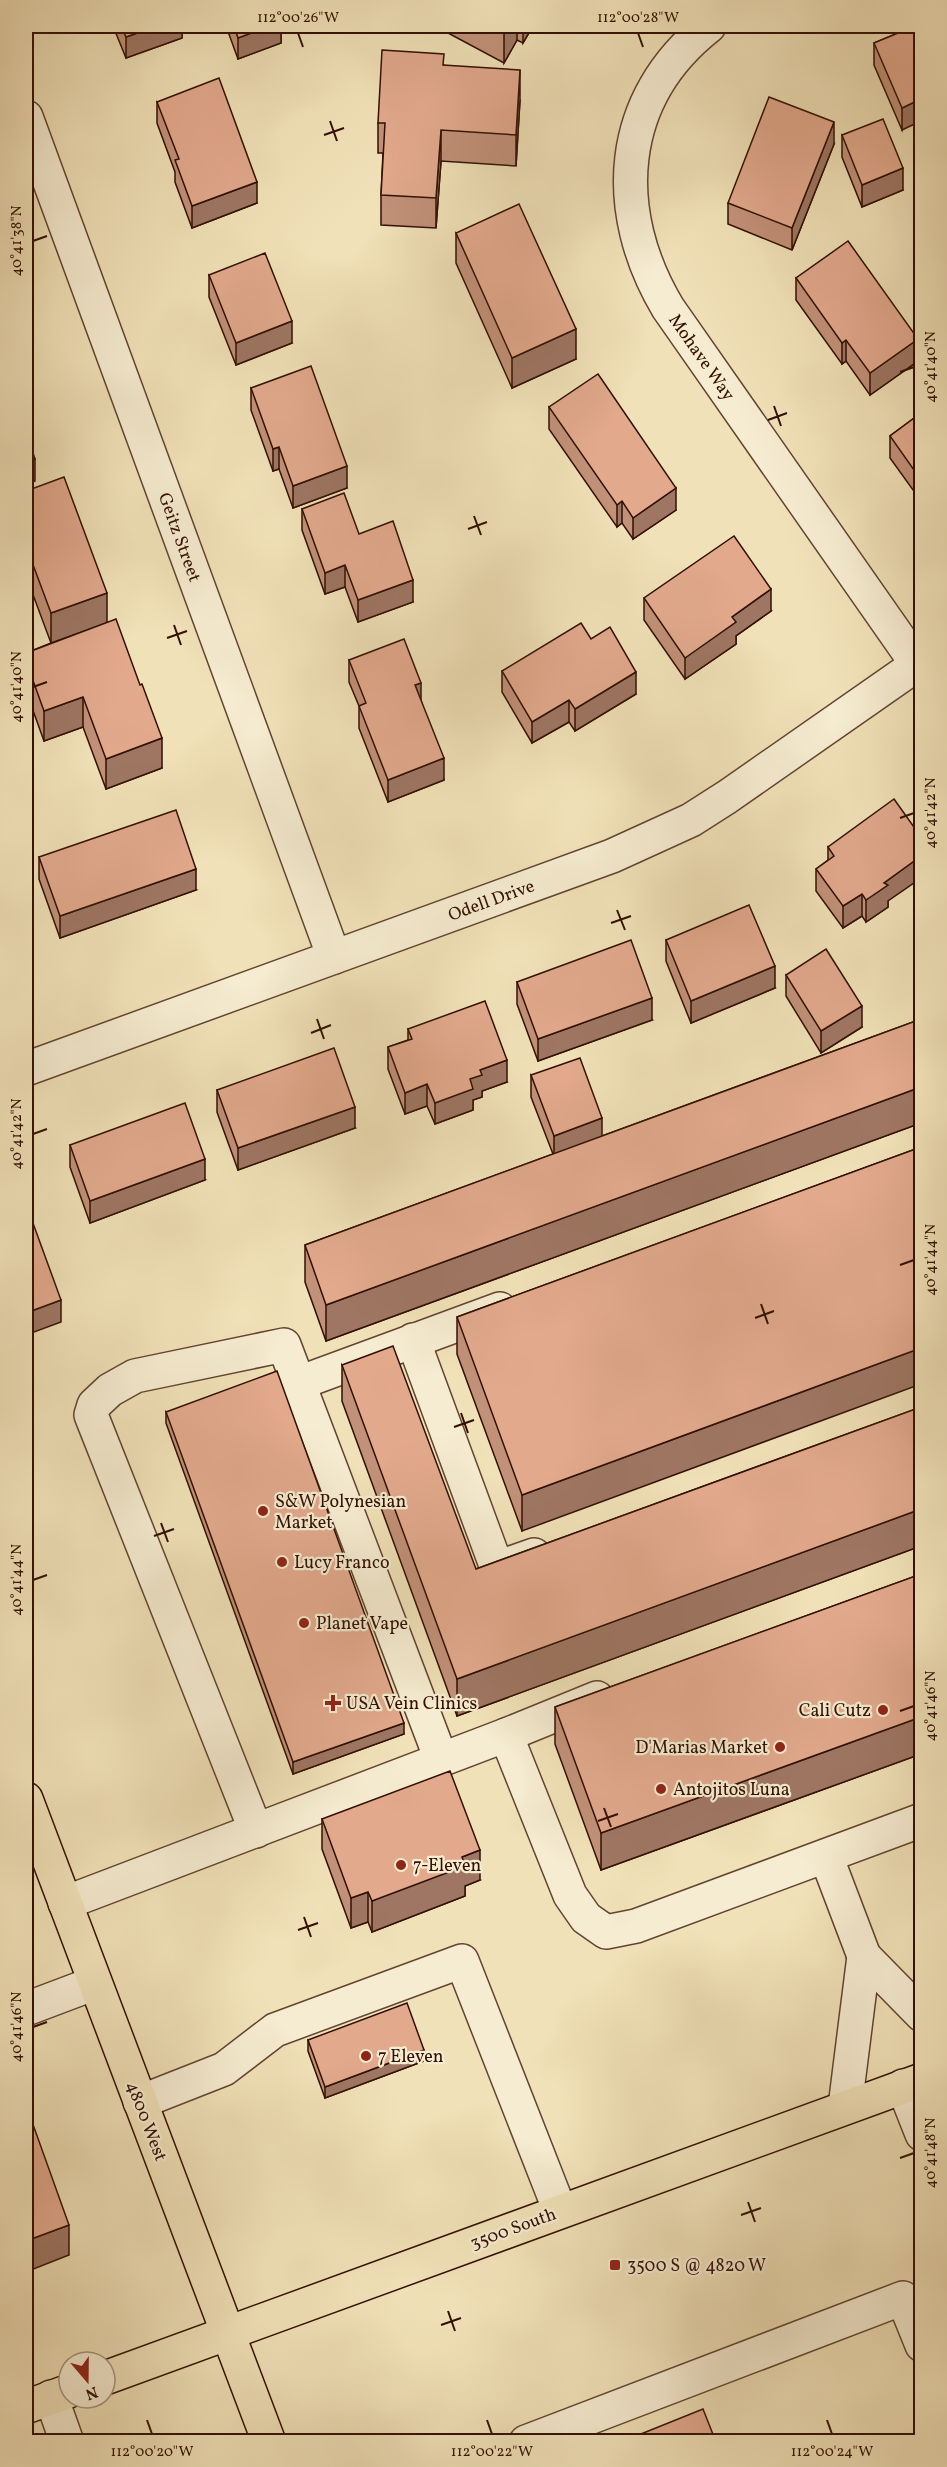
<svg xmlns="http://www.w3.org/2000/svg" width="947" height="2467" font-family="Vollkorn,serif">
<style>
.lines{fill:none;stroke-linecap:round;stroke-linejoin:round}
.minor-casing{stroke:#624430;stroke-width:36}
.major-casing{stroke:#321003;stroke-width:36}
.minor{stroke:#f6ecd1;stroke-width:33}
.major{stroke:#f1e1b8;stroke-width:33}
.wall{fill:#c29179;stroke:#321003;stroke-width:1.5}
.shaded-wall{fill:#9e7663;stroke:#321003;stroke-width:1.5}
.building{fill:#e2a98d;stroke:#321003;stroke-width:1.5}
.ticks{fill:none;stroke:#321003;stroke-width:2}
.poi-dot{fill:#8f2418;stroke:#f6ecd1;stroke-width:2}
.labels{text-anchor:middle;stroke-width:4.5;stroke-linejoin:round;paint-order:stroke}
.street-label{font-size:18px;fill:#321003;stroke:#f6ecd1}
.poi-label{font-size:18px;fill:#321003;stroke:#f6ecd1;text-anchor:start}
.neatline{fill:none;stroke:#321003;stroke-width:2}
.ticks-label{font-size:15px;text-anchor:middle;fill:#321003}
</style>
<rect width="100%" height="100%" fill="#f1e1b8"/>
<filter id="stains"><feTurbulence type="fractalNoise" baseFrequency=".00333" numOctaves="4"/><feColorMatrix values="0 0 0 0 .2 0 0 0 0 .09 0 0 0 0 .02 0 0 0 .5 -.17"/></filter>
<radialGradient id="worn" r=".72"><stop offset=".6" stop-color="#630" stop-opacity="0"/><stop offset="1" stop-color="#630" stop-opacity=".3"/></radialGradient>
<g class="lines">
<!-- minor casing -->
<g class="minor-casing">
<g id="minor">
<path d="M 709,26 C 616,99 610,211 668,308 L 917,664"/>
<path d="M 26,117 L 334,957"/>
<path d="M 26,1069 L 612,856 L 691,820 L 727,797 L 922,661"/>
<path d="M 413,1340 L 497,1568 L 534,1555"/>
<path d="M 299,1383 L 500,1309"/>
<path d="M 506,1735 L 597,1698"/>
<path d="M 256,1831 L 91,1415 L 94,1405 L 110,1390 L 135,1376 L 284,1345 L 441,1759"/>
<path d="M 826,1856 L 864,1956"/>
<path d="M 65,1903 L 506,1735 L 570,1895 L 586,1918 L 606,1932 L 636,1926 L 922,1820"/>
<path d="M 26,2009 L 95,1983"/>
<path d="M 903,2086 L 922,2134"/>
<path d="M 140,2102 L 224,2069 L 275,2030 L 462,1961 L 560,2211"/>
<path d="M 845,2107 L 864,1956 L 922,2015"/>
<path d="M 51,2397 L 67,2442"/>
<path d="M 526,2442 L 903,2298 L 922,2345"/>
</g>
</g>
<!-- major casing -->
<g class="major-casing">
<g id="major">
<path d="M 26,1799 L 269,2442"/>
<path d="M 105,2378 L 922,2080"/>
<path d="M 26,2407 L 69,2391"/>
</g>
</g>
<!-- minor -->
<use href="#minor" class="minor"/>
<!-- major -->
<use href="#major" class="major"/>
</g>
<!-- wall -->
<g class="wall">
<path d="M 113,26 L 182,26 L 182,38 L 126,58 Z"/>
<path d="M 226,26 L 281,26 L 281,43 L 238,59 Z"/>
<path d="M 435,26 L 533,26 L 523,43 L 517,40 L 504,63 Z"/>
<path d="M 915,26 L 902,130 L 874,65 L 874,43 Z"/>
<path d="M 444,65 L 520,100 L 516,166 L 441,161 L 436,228 L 381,225 L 381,195 L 383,153 L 378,153 L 378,123 Z"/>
<path d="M 157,102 L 257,203 L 192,228 L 175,182 L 175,172 L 157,123 Z"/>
<path d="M 842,135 L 903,190 L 862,207 L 842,157 Z"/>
<path d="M 834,144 L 792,250 L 728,224 L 728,203 Z"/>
<path d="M 456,233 L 576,359 L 512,388 L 456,263 Z"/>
<path d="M 209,275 L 292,343 L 236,365 L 209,297 Z"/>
<path d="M 796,278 L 918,361 L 870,395 L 846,361 L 842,364 L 796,300 Z"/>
<path d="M 251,388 L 347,488 L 293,508 L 279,469 L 273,471 L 251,410 Z"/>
<path d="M 549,407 L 676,510 L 633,539 L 622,523 L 617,527 L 549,429 Z"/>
<path d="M 921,413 L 921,501 L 890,458 L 890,436 Z"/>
<path d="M 26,491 L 107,623 L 162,768 L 106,789 L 83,727 L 44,741 L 26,691 L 26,653 L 51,643 L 32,592 L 26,595 Z"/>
<path d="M 302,509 L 359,534 L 413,602 L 358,622 L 345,587 L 325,594 L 302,530 Z"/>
<path d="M 644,598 L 771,611 L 736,636 L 736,644 L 685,679 L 644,620 Z"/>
<path d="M 591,639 L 636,694 L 575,731 L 569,722 L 532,743 L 502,692 L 502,671 Z"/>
<path d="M 349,660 L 421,700 L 444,780 L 388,802 L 359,728 L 359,706 L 349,682 Z"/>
<path d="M 828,847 L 888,901 L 888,907 L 866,922 L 862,916 L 843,928 L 816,891 L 816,869 L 828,860 Z"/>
<path d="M 39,857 L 196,890 L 60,938 L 39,879 Z"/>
<path d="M 666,940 L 775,988 L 691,1023 L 666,961 Z"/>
<path d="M 786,975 L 862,1027 L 821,1053 L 786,996 Z"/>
<path d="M 517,982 L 652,1020 L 538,1061 L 517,1004 Z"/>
<path d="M 921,1019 L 921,1123 L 326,1341 L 305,1282 L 305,1245 L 553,1154 L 531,1097 L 531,1075 L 602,1136 Z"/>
<path d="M 408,1029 L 507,1082 L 482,1091 L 482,1097 L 473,1100 L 473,1110 L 435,1124 L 427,1106 L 405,1114 L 388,1069 L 388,1047 L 408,1040 Z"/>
<path d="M 217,1090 L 355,1128 L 238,1170 L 217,1112 Z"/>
<path d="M 70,1145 L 205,1180 L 90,1223 L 70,1167 Z"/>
<path d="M 921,1147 L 522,1531 L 457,1354 L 457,1317 Z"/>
<path d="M 342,1365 L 476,1569 L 921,1407 L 921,1546 L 457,1716 L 342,1401 Z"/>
<path d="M 166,1412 L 404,1734 L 293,1774 L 166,1423 Z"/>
<path d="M 921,1574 L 921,1754 L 601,1870 L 555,1744 L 555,1707 Z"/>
<path d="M 322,1819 L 480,1880 L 465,1886 L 465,1896 L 372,1932 L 368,1922 L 351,1928 L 322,1849 Z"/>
<path d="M 308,2040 L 424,2061 L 325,2098 L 308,2051 Z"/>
</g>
<!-- shaded-wall -->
<g class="shaded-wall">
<path d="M 157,26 L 182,26 L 182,38 L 126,58 L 126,37 Z"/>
<path d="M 270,26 L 281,26 L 281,43 L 238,59 L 238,38 Z"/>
<path d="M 508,26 L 517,26 L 517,40 L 504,63 L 504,33 Z"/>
<path d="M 523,26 L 533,26 L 523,43 Z"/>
<path d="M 520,70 L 520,100 L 516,166 L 516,135 Z"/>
<path d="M 921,99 L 921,121 L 902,130 L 902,108 Z"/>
<path d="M 834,122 L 834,144 L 792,250 L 792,228 Z"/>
<path d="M 441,130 L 441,161 L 436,228 L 436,198 Z"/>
<path d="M 903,168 L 903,190 L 862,207 L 862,185 Z"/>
<path d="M 257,182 L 257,203 L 192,228 L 192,206 Z"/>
<path d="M 292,321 L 292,343 L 236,365 L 236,343 Z"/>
<path d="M 576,329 L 576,359 L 512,388 L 512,358 Z"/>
<path d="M 918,339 L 918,361 L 870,395 L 870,373 Z"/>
<path d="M 846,340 L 846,361 L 842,364 L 842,343 Z"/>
<path d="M 279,447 L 279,469 L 273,471 L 273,449 Z"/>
<path d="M 35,459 L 35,481 L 26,485 L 26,463 Z"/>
<path d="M 347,466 L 347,488 L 293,508 L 293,486 Z"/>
<path d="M 676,488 L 676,510 L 633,539 L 633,518 Z"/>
<path d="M 622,501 L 622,523 L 617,527 L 617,505 Z"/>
<path d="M 32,562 L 32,592 L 26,595 L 26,565 Z"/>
<path d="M 345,565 L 345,587 L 325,594 L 325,573 Z"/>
<path d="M 413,580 L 413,602 L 358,622 L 358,600 Z"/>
<path d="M 771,589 L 771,611 L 736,636 L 736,644 L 685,679 L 685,658 L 732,617 Z"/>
<path d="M 107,593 L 107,623 L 51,643 L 51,613 Z"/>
<path d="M 636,672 L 636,694 L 575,731 L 575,709 Z"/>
<path d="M 421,683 L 421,705 L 415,685 Z"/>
<path d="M 83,697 L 83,727 L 44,741 L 44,711 Z"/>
<path d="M 569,700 L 569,722 L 532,743 L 532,722 Z"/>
<path d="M 162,738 L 162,768 L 106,789 L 106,759 Z"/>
<path d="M 444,758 L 444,780 L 388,802 L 388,780 Z"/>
<path d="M 921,856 L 921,878 L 888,901 L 888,907 L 866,922 L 866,900 L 884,883 Z"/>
<path d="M 196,869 L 196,890 L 60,938 L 60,916 Z"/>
<path d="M 862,894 L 862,916 L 843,928 L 843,906 Z"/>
<path d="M 775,966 L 775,988 L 691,1023 L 691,1001 Z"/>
<path d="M 652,998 L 652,1020 L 538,1061 L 538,1039 Z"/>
<path d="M 862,1006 L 862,1027 L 821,1053 L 821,1031 Z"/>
<path d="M 507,1060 L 507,1082 L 482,1091 L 482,1097 L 473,1100 L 473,1110 L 435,1124 L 435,1103 L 480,1070 Z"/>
<path d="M 427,1084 L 427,1106 L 405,1114 L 405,1093 Z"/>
<path d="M 921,1087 L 921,1123 L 326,1341 L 326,1305 Z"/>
<path d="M 355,1107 L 355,1128 L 238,1170 L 238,1148 Z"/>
<path d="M 602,1118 L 602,1140 L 554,1158 L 554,1136 Z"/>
<path d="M 205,1159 L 205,1180 L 90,1223 L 90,1201 Z"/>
<path d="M 61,1300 L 61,1322 L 26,1335 L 26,1313 Z"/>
<path d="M 921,1348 L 921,1384 L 522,1531 L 522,1495 Z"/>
<path d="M 921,1509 L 921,1546 L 457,1716 L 457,1679 Z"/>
<path d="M 921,1717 L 921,1754 L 601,1870 L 601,1833 Z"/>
<path d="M 404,1723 L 404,1734 L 293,1774 L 293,1762 Z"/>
<path d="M 480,1850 L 480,1880 L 465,1886 L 465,1896 L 372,1932 L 372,1901 L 462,1857 Z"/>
<path d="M 368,1892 L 368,1922 L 351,1928 L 351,1898 Z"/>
<path d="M 424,2050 L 424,2061 L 325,2098 L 325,2087 Z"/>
<path d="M 69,2225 L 69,2255 L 26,2272 L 26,2241 Z"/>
</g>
<!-- building -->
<g class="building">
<path d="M 121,26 L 157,26 L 126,37 Z"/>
<path d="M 234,26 L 270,26 L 238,38 Z"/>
<path d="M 491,26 L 508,26 L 504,33 Z"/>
<path d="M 915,26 L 921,26 L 921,99 L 902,108 L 874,43 Z"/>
<path d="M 382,50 L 444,54 L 443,65 L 520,70 L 516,135 L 441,130 L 436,198 L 381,195 L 385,123 L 378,123 Z"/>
<path d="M 219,78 L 257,182 L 192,206 L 175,160 L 179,159 L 157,102 Z"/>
<path d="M 769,97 L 834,122 L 792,228 L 728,203 Z"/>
<path d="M 883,119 L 903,168 L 862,185 L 842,135 Z"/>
<path d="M 519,204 L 576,329 L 512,358 L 456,233 Z"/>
<path d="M 848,241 L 918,339 L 870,373 L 846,340 L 842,343 L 796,278 Z"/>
<path d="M 265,253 L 292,321 L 236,343 L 209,275 Z"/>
<path d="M 311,366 L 347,466 L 293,486 L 279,447 L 273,449 L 251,388 Z"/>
<path d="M 598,374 L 676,488 L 633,518 L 622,501 L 617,505 L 549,407 Z"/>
<path d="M 921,413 L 921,480 L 890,436 Z"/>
<path d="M 26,432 L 35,459 L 26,463 Z"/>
<path d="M 64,477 L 107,593 L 51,613 L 32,562 L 26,565 L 26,491 Z"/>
<path d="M 344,493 L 359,534 L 393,521 L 413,580 L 358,600 L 345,565 L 325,573 L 302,509 Z"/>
<path d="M 734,536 L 771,589 L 732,617 L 736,622 L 685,658 L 644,598 Z"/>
<path d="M 116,619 L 140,685 L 142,684 L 162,738 L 106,759 L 83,697 L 44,711 L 26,661 L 26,653 Z"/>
<path d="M 581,623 L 591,639 L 610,627 L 636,672 L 575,709 L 569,700 L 532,722 L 502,671 Z"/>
<path d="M 404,639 L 421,683 L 415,685 L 444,758 L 388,780 L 359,706 L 366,703 L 349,660 Z"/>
<path d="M 894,799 L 921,837 L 921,856 L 884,883 L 888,885 L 866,900 L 862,894 L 843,906 L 816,869 L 834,856 L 828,847 Z"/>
<path d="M 176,810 L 196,869 L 60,916 L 39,857 Z"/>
<path d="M 749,905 L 775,966 L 691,1001 L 666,940 Z"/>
<path d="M 631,940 L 652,998 L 538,1039 L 517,982 Z"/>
<path d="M 826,949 L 862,1006 L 821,1031 L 786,975 Z"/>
<path d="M 485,1001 L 507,1060 L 480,1070 L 482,1075 L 470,1079 L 473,1089 L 435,1103 L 427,1084 L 405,1093 L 388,1047 L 412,1039 L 408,1029 Z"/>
<path d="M 921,1019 L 921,1087 L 326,1305 L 305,1245 Z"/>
<path d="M 334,1048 L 355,1107 L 238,1148 L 217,1090 Z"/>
<path d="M 580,1058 L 602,1118 L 554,1136 L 531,1075 Z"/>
<path d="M 185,1103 L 205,1159 L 90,1201 L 70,1145 Z"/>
<path d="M 921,1147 L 921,1348 L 522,1495 L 457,1317 Z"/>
<path d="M 26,1204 L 61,1300 L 26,1313 Z"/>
<path d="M 393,1346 L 476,1569 L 921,1407 L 921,1509 L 457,1679 L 342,1365 Z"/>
<path d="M 277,1371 L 404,1723 L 293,1762 L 166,1412 Z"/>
<path d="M 921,1574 L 921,1717 L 601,1833 L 555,1707 Z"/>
<path d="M 450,1771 L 480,1850 L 462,1857 L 465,1866 L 372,1901 L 368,1892 L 351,1898 L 322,1819 Z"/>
<path d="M 407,2003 L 424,2050 L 325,2087 L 308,2040 Z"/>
<path d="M 26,2105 L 69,2225 L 26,2241 Z"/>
<path d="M 703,2409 L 716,2442 L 621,2442 Z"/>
</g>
<!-- ticks -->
<path class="ticks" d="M 298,33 L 303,47M 638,33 L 643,47M 330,121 L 337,141M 324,135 L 344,128M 33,241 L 47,236M 900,372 L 914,367M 774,406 L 781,426M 768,420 L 787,413M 474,516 L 481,535M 468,529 L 487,522M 174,625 L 181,645M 167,638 L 187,631M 33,687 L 47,682M 900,818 L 914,813M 617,910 L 625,930M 611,923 L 631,916M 317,1019 L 324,1039M 311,1033 L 331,1025M 33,1134 L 47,1129M 900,1265 L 914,1260M 761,1304 L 768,1324M 755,1318 L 774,1311M 461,1413 L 468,1433M 454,1427 L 474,1420M 161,1523 L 168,1542M 154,1536 L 174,1529M 33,1580 L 47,1575M 900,1711 L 914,1706M 604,1808 L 611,1827M 598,1821 L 618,1814M 304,1917 L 311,1937M 298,1930 L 318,1923M 33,2027 L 47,2022M 900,2158 L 914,2153M 748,2202 L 755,2222M 741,2215 L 761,2208M 448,2311 L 455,2331M 441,2325 L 461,2318M 147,2420 L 152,2434M 487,2420 L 492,2434M 827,2420 L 832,2434"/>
<!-- markers -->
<g class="poi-dot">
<circle cx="263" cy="1511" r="6"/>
<circle cx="282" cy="1562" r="6"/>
<circle cx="304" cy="1623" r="6"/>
<path d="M330 1694h6v6h6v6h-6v6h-6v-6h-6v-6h6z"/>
<circle cx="883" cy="1710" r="6"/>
<circle cx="780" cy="1747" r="6"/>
<circle cx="661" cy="1789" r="6"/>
<circle cx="401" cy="1865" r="6"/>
<circle cx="366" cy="2056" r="6"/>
<rect x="609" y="2259" width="12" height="12" rx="3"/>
</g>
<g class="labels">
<!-- street labels -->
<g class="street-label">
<text transform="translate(702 357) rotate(55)" y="6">Mohave Way</text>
<text transform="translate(180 537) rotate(70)" y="6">Geitz Street</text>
<text transform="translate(491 900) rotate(-20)" y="6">Odell Drive</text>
<text transform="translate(147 2121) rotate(69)" y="6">4800 West</text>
<text transform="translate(513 2228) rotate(-20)" y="6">3500 South</text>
</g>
<!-- poi labels -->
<g class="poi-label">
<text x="275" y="1507">S&amp;W Polynesian<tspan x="275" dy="21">Market</tspan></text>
<text x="294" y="1568">Lucy Franco</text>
<text x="316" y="1629">Planet Vape</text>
<text x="346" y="1709">USA Vein Clinics</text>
<text x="871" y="1716" text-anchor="end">Cali Cutz</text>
<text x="768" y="1753" text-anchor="end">D'Marias Market</text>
<text x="673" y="1795">Antojitos Luna</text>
<text x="413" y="1871">7-Eleven</text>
<text x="378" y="2062">7 Eleven</text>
<text x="627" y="2271">3500 S @ 4820 W</text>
</g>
</g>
<!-- margin -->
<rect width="947" height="2467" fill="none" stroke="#f1e1b8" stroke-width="66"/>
<!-- north arrow -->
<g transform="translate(87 2380) rotate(160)"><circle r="28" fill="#f6ecd1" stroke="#a8947f" stroke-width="1.5"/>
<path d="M0-4.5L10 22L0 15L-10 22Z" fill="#8f2418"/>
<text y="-9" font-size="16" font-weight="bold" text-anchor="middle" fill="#321003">N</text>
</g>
<rect x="33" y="33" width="881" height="2401" class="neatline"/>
<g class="ticks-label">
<text x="298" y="22">112°00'26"W</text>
<text x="638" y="22">112°00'28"W</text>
<text transform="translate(16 241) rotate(-90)" y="5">40°41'38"N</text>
<text transform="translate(930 367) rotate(-90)" y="5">40°41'40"N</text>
<text transform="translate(16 687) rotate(-90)" y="5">40°41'40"N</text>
<text transform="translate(930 813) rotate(-90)" y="5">40°41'42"N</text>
<text transform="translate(16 1134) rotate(-90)" y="5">40°41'42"N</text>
<text transform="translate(930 1260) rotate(-90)" y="5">40°41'44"N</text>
<text transform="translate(16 1580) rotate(-90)" y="5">40°41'44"N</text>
<text transform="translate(930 1706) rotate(-90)" y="5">40°41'46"N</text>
<text transform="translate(16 2027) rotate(-90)" y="5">40°41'46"N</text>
<text transform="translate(930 2153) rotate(-90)" y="5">40°41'48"N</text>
<text x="152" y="2456">112°00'20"W</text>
<text x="492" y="2456">112°00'22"W</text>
<text x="832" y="2456">112°00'24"W</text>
</g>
<rect width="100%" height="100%" filter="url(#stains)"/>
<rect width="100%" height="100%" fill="url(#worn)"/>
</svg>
